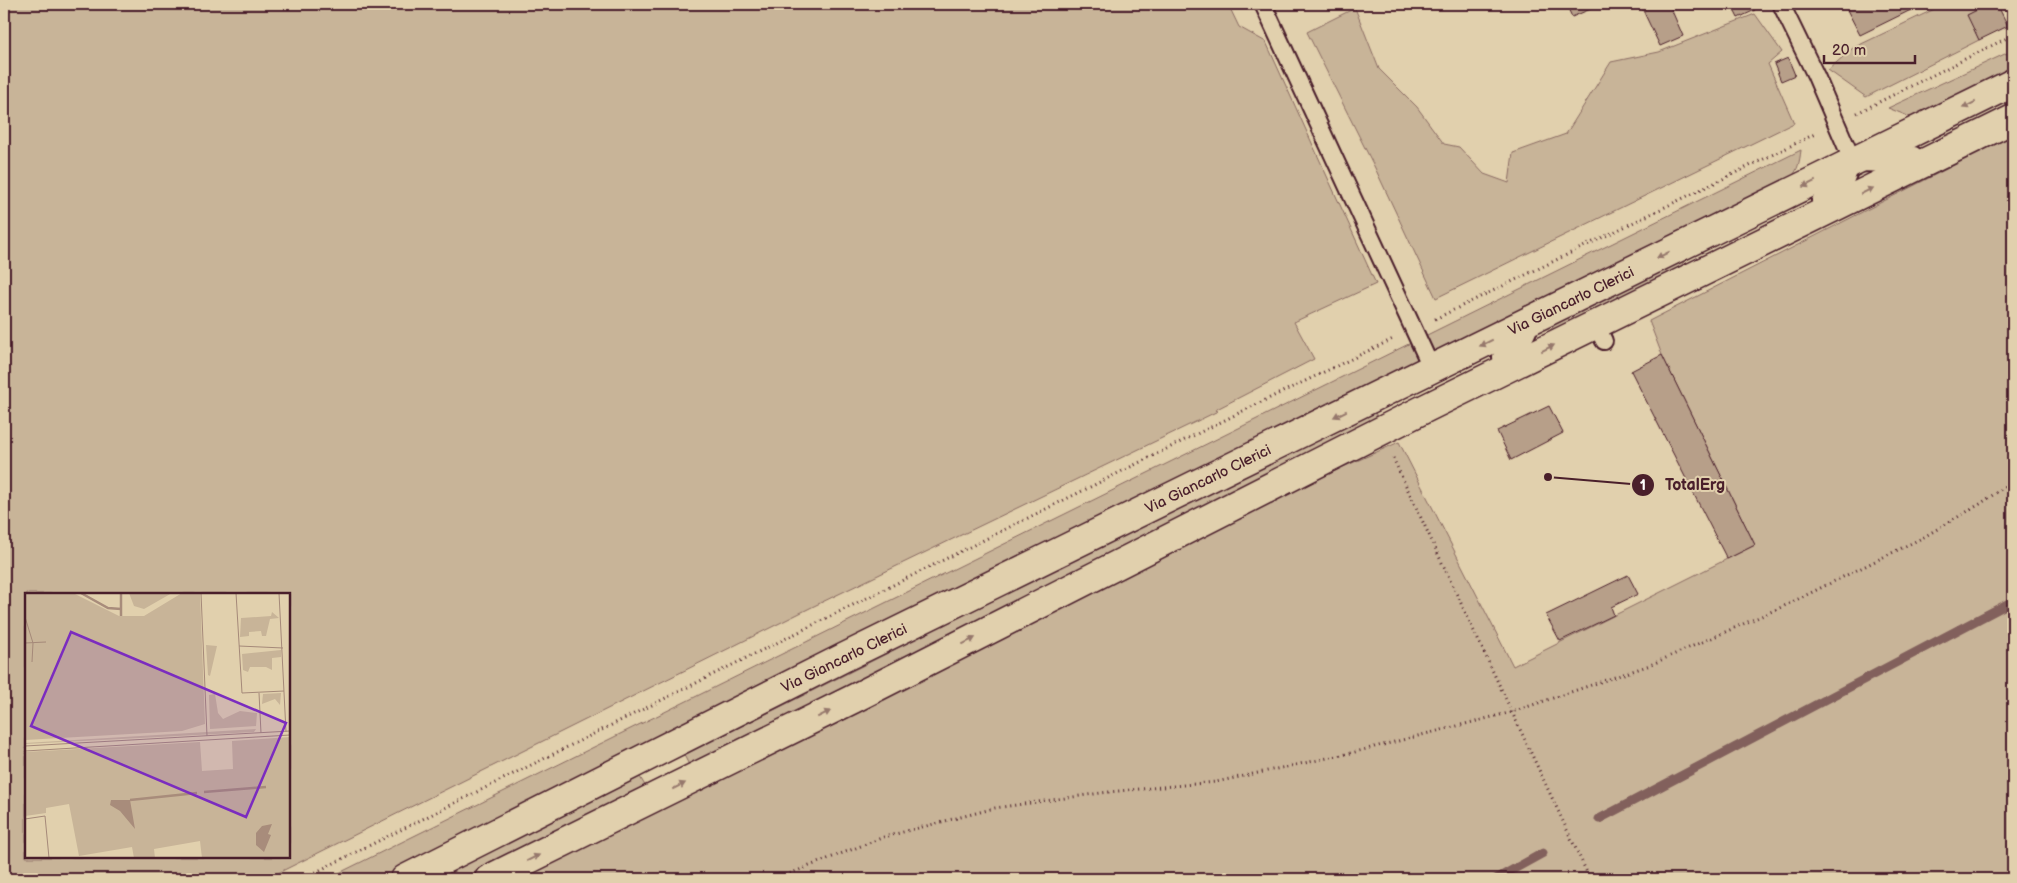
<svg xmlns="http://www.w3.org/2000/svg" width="2017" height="883" font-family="'Balsamiq Sans',sans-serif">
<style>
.green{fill:#c8b498;stroke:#896a62;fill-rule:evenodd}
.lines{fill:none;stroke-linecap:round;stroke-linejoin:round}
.stream{stroke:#82605b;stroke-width:9}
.building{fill:#b79f89;stroke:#4a1f2b}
.lane-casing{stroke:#4a1f2b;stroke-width:20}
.secondary-casing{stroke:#4a1f2b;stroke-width:31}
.path{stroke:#4a1f2b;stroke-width:3;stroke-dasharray:1 4;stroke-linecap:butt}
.lane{stroke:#e1d0ad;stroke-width:16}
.secondary{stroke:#e1d0ad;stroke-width:28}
.oneway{fill:#96786c}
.labels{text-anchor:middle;stroke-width:4;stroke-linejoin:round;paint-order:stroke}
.street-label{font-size:15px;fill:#4a1f2b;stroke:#e1d0ad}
.inset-river{fill:none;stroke:#a88c7b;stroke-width:2.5}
.inset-road{fill:none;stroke:#a58979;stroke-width:1}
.view{fill:#7b2cbf;fill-opacity:0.15;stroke:#7b2cbf;stroke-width:2.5}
.inset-edge{fill:none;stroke:#4a1f2b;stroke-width:2.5}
.leader{fill:none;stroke:#4a1f2b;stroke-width:2}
.callout-dot{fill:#4a1f2b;stroke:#e1d0ad;stroke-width:2}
.mark-label{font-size:15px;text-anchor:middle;font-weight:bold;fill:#fff}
.callout-label{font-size:16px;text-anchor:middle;font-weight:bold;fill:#4a1f2b;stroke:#e1d0ad;stroke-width:4;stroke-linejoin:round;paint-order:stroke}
</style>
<rect width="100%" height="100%" fill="#e1d0ad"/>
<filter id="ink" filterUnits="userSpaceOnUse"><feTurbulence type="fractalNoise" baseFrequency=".02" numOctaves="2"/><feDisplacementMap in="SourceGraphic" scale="10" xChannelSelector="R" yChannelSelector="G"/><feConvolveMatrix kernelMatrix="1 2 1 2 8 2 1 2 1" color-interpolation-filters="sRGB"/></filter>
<g filter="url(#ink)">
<!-- green -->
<g class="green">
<path d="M 4,4 L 1228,4 L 1239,27 L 1266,42 L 1376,284 L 1294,322 L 1314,359 L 1215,410 L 1218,411 L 814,606 L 266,879 L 4,879 ZM 26,594 L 289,594 L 289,857 L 26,857 Z"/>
<path d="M 1945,4 L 1989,4 L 1968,15 L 1979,40 L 1866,97 L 1828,70 L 1853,48 Z"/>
<path d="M 1355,8 L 1379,69 L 1417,107 L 1444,144 L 1459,147 L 1484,174 L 1509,183 L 1513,153 L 1566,134 L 1611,62 L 1659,52 L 1755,14 L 1782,52 L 1768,64 L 1794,123 L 1436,298 L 1375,168 L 1307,32 Z"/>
<path d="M 2007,53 L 2013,67 L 2013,73 L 1918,120 L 1888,108 Z"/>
<path d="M 2013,135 L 2013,879 L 512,879 L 1341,468 L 1399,442 L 1513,666 L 1755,545 L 1662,355 L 1649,321 Z"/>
<path d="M 1801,150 C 1798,177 1792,177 1771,191 L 390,879 L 327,879 Z"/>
<path d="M 1686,257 L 1677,275 L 1548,333 L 1558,321 Z"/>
<path d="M 1374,410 L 1380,424 L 691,769 L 684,755 Z"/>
<path d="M 640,777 L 647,789 L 467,879 L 434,879 Z"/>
</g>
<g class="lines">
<!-- stream -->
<g class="stream">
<path d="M 1599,819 L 2013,601"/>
<path d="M 1496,879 L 1543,853"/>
</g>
</g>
<!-- building -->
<g class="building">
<path d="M 1566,4 L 1602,4 L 1572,17 Z"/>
<path d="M 1640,4 L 1669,4 L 1683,36 L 1660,46 Z"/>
<path d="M 1731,4 L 1752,4 L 1755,10 L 1738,18 Z"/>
<path d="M 1844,4 L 1923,4 L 1860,35 Z"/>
<path d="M 1989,4 L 1997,4 L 2008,26 L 1979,40 L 1967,15 Z"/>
<path d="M 1788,58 L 1795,75 L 1781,81 L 1774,64 Z"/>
<path d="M 1662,355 L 1755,545 L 1727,559 L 1631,371 Z"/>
<path d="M 1549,406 L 1563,433 L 1511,460 L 1497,431 Z"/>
<path d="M 1628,575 L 1638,594 L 1611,607 L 1614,615 L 1560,641 L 1546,615 Z"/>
</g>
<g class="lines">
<!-- lane casing -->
<g class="lane-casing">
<g id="lane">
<path d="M 1263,4 L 1432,369"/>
<path d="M 1781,4 L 1816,76 L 1853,162 L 1843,186 L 1820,201"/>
<path d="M 1855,162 C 1877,165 1894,164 1914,155"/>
<path d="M 1596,325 L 1604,341"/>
<path d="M 1501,357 C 1522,347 1525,340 1533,319"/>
</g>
</g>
<!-- secondary casing -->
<g class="secondary-casing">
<g id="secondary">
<path d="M 405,879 L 845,657 L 2013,83"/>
<path d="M 489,879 L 853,699 L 1426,408 L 2013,119"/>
</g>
</g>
<!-- path -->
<g class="path">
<path d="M 1857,113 L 2013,35"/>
<path d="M 1435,319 L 1815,134"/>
<path d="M 1393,458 L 1590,879"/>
<path d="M 302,879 L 1251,407 L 1393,339"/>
<path d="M 776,879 L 884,837 L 995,808 L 1108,792 L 1216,782 L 1351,753 L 1512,712 L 1650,665 L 1784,606 L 1922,538 L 1980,504 L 2013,481"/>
</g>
<!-- lane -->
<use href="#lane" class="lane"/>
<!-- secondary -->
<use href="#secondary" class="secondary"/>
</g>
<!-- one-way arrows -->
<defs><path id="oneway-solid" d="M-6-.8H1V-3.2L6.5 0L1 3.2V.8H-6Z" transform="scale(1.25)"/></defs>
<g class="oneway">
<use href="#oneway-solid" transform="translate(1969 105) rotate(154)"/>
<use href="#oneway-solid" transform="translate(1809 184) rotate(154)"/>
<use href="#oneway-solid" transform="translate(1867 191) rotate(-26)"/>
<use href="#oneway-solid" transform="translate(1663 255) rotate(154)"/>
<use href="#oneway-solid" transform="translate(1486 343) rotate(154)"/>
<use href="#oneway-solid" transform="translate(1548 348) rotate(-26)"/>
<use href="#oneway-solid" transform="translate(1340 414) rotate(154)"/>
<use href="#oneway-solid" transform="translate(969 641) rotate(-27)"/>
<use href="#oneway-solid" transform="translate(824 714) rotate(-26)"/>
<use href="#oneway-solid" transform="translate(679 786) rotate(-26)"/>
<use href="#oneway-solid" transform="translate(533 858) rotate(-26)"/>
</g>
</g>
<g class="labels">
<!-- street labels -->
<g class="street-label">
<text transform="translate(1571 301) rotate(-26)" y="5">Via Giancarlo Clerici</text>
<text transform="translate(1208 479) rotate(-26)" y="5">Via Giancarlo Clerici</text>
<text transform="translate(844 658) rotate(-26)" y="5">Via Giancarlo Clerici</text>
</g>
</g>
<!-- overview -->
<g transform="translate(25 593)">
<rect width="265" height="265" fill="#e1d0ad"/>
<path d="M 0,0 L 48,0 L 94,23 L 119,23 L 157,0 L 175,0 L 180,131 L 157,138 L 0,147 ZM 104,0 L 147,0 L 119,16 L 109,13 ZM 247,19 L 254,25 L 245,26 L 241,43 L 237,43 L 236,38 L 224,39 L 224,43 L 215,44 L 216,25 L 246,23 ZM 181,52 L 192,53 L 185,83 L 183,82 ZM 256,57 L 256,64 L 247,65 L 247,77 L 241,74 L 225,74 L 223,79 L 218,77 L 217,61 ZM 256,100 L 255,112 L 250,106 L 237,111 L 238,101 ZM 190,101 L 193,120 L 198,126 L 215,118 L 232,120 L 231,133 L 185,136 L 184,102 ZM 231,136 L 229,139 L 0,151 L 0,150 ZM 265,144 L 265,265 L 177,265 L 175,248 L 129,256 L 130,265 L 109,265 L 107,254 L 54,263 L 44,211 L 21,215 L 21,220 L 0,223 L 0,159 L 175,149 L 177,178 L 208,176 L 207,148 Z" fill="#c8b498"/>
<path d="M 86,207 L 105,207 L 110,236 L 95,218 L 85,212 ZM 247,231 L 243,241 L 246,242 L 239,259 L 231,252 L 231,240 L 237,233 Z" fill="#a88c7b"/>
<path class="inset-river" d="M 56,0 L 83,15 L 96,16M 96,0 L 96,23M 179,199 L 241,194M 105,207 L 172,200"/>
<path class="inset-road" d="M 176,0 L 182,143M 211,0 L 217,100 L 259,98M 254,0 L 261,139M 0,24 L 8,50 L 7,69M 0,50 L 21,49M 214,53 L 258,55M 234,100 L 236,140M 0,153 L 265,138M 0,158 L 265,142M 0,226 L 20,223 L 24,265"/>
<path class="view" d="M 46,39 L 261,130 L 221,224 L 6,133 Z"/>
<rect width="265" height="265" class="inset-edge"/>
</g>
<!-- callouts -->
<path class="leader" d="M1548 477L1643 485"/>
<g class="callout-dot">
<circle cx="1548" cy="477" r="5"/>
<circle cx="1643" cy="485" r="12"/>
</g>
<g class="mark-label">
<text x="1643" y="490">1</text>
</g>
<g class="callout-label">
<text x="1695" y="490">TotalErg</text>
</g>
<!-- margin -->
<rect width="2017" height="883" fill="none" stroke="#e1d0ad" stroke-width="20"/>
<rect x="10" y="10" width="1997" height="863" fill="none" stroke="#4a1f2b" stroke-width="2" filter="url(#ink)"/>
<!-- scale -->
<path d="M1824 55v8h91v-8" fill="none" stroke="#4a1f2b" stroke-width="2.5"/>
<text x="1832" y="55" font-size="15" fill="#4a1f2b" stroke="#e1d0ad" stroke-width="4" paint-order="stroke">20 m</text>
</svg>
